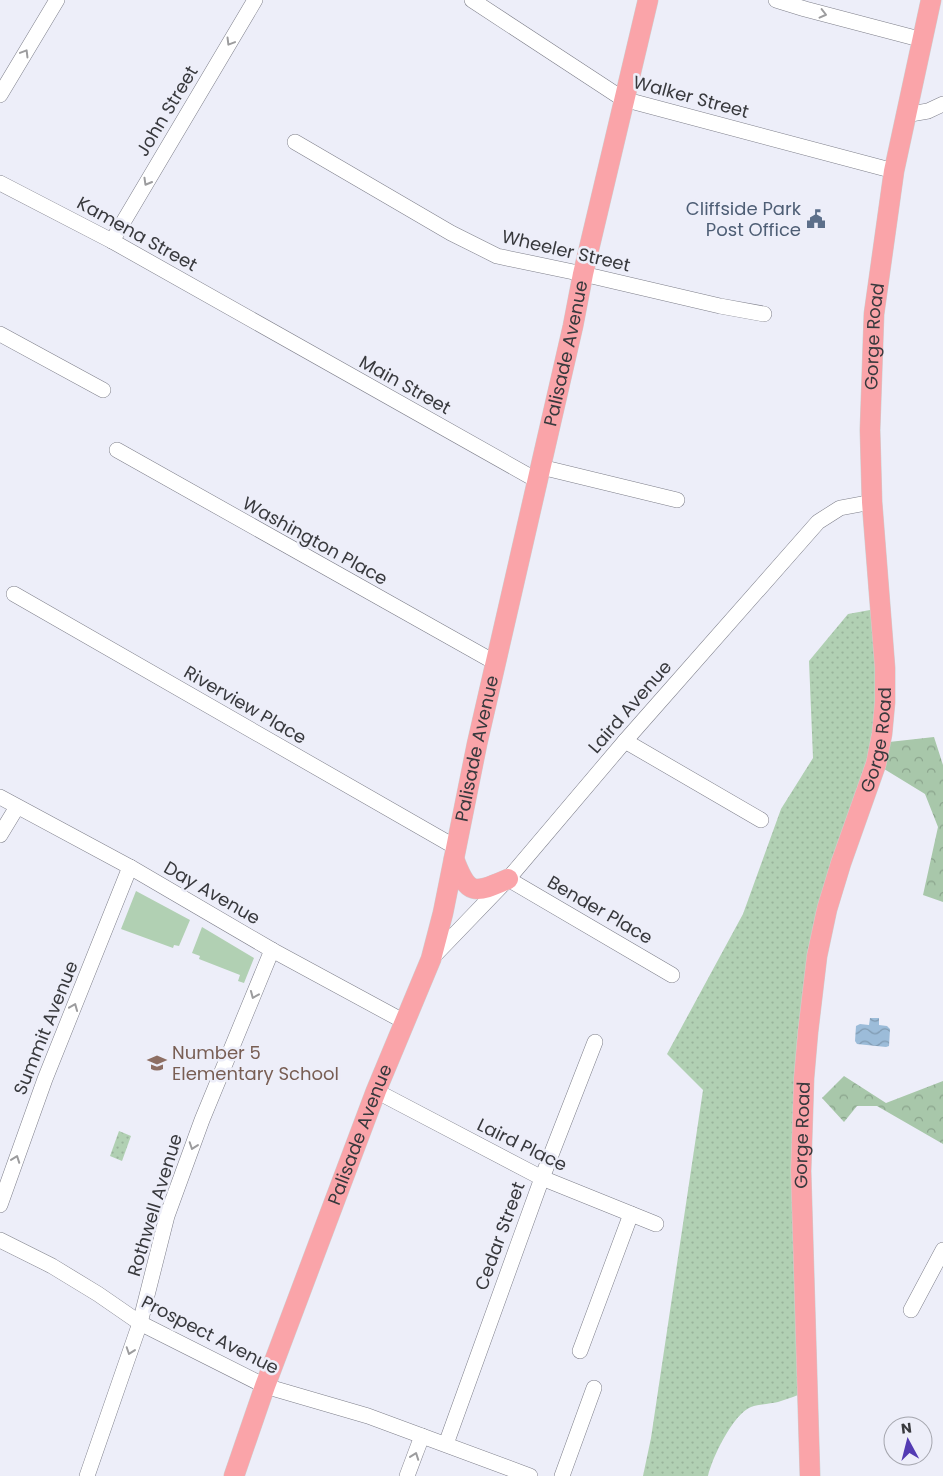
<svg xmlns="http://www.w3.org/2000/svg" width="943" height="1476" font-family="Poppins,sans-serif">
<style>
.green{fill:#b1d0b3}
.forest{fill:url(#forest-crowns)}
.park{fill:url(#park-dots)}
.water{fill:url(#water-waves)}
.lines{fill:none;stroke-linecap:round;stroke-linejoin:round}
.minor-casing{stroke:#7e7f8a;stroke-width:16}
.major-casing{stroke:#cfcfd0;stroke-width:21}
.minor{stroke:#fff;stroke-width:15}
.major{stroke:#faa4a9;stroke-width:20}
.oneway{stroke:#9c9c9e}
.labels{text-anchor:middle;stroke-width:5;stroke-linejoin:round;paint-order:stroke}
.street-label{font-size:18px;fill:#38393d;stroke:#edeef9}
.service-label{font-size:18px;fill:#4e5e75;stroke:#edeef9;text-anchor:end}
.education-label{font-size:18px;fill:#785e54;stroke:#edeef9;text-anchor:start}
</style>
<defs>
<pattern id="forest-crowns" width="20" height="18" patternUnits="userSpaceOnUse" patternTransform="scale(1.25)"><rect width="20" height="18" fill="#a8c7aa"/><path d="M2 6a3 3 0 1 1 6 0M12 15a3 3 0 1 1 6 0" fill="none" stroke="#8aa38c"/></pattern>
<pattern id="park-dots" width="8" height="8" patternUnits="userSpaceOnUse" patternTransform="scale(1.25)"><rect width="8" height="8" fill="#b1d0b3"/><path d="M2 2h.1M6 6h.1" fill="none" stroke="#99b39b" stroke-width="1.8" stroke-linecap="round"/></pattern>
<pattern id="water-waves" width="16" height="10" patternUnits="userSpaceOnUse" patternTransform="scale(1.25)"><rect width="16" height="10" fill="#9cbcd9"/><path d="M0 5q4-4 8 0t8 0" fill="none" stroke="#809ab1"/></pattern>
</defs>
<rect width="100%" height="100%" fill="#edeef9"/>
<!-- green -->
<g class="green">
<path d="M 136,891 L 190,920 L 179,946 L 174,945 L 173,948 L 121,929 Z"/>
<path d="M 202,927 L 254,958 L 244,983 L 238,981 L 240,975 L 199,959 L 200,956 L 192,953 Z"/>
</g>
<!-- forest -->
<g class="forest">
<path d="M 934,737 L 943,765 L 943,902 L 923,895 L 938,827 L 925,794 L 876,764 L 880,743 Z"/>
<path d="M 844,1076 L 886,1103 L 943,1081 L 943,1144 L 877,1106 L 857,1106 L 844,1122 L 822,1098 Z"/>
</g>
<!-- park -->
<g class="park">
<path d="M 881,608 L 885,701 L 810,1003 L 808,1391 C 798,1395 788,1399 778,1402 C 770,1404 759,1404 751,1407 C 733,1414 712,1458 708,1476 L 643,1476 L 651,1438 L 703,1090 L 667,1054 L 743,914 L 781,809 L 813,758 L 809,661 L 848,614 Z"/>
<path d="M 119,1131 L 131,1136 L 122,1161 L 110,1156 Z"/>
</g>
<!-- water -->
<path class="water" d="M 870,1018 L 879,1018 L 879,1025 L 887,1026 L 890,1029 L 889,1046 L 886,1047 L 857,1044 L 855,1041 L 856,1026 L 860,1024 L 869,1025 Z"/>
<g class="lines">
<!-- minor casing -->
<g class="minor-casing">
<g id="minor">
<path d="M 472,0 L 623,99 L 894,171"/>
<path d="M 776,0 L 805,9 L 923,40"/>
<path d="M 0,95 L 57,0"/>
<path d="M 905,115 L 928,111 L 943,104"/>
<path d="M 295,142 L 451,233 L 497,256 L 583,274 L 720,306 L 764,314"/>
<path d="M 0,183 L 112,241 L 538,481"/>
<path d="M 112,241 L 255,0"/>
<path d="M 0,334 L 103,390"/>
<path d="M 117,450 L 496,663"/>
<path d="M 541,467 L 677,500"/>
<path d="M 14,594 L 457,848"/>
<path d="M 625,741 L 761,820"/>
<path d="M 0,797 L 130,867 L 272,950 L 405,1022"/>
<path d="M 0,835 L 17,807"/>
<path d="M 508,879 L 672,975"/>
<path d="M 432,958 L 508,879 L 625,741 L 818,522 L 840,508 L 872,502"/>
<path d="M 376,1091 L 542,1178 L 656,1224"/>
<path d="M 0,1205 L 45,1079 L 130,867"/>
<path d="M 0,1240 L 52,1266 L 98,1294 L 140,1323 L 265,1386 L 368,1416 L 530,1476"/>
<path d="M 911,1310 L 943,1250"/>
<path d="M 580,1351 L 631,1214"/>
<path d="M 446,1444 L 542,1178 L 595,1042"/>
<path d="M 87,1476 L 140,1323 L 167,1216 L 202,1120 L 272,950"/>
<path d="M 407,1476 L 422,1436"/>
<path d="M 562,1476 L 594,1388"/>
</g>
</g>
<!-- major casing -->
<g class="major-casing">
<g id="major">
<path d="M 454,859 C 468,896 474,894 508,879"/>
<path id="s1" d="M 234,1476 L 265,1386 L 376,1091 L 431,959 L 443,913 L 477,744 L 573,326 L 583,274 L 648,0"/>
<path id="s2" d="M 810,1476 L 801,1171 L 804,1078 L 808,1032 L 817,956 L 827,909 L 841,863 L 876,764 L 882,734 L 885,702 L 885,668 L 872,502 L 870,430 L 874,314 L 894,171 L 931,0"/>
</g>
</g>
<!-- minor -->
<use href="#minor" class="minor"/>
<!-- major -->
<use href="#major" class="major"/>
</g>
<!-- one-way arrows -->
<defs><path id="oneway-chevron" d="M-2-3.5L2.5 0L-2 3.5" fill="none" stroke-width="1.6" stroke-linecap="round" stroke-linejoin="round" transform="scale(1.25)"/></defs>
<g class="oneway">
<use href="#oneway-chevron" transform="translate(823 14) rotate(14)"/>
<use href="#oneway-chevron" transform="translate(230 42) rotate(121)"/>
<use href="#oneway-chevron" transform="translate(25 53) rotate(-59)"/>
<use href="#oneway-chevron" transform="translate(147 182) rotate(120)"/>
<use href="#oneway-chevron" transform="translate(254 995) rotate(113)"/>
<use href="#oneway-chevron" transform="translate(74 1007) rotate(-68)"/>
<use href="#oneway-chevron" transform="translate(193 1146) rotate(109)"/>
<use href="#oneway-chevron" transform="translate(16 1159) rotate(-70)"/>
<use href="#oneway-chevron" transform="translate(130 1351) rotate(109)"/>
<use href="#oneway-chevron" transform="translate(415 1456) rotate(-70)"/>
</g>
<!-- icons -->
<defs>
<g id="civic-bare" transform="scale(1.5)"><path d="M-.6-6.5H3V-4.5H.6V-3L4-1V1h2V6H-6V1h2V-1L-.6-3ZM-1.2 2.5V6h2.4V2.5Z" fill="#5c6f8a" stroke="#edeef9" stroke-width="2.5" paint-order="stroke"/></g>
<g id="school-bare" transform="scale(1.5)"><path d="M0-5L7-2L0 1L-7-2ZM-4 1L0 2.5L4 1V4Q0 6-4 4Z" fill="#8d6e63" stroke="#edeef9" stroke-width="2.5" paint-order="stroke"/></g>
</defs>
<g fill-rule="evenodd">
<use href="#civic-bare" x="816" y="219"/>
<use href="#school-bare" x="157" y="1063"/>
</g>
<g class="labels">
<!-- street labels -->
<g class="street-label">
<text transform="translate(691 97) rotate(15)" y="6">Walker Street</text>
<text transform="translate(167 111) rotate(-59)" y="6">John Street</text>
<text transform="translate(137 234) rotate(29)" y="6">Kamena Street</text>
<text transform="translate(566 251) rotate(13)" y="6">Wheeler Street</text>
<text dy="6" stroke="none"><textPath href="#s2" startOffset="1151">Gorge Road</textPath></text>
<text dy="6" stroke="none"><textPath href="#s1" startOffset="1174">Palisade Avenue</textPath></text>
<text transform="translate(405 385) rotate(29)" y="6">Main Street</text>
<text transform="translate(315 541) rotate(29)" y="6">Washington Place</text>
<text transform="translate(245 705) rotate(30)" y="6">Riverview Place</text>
<text transform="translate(630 707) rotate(-49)" y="6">Laird Avenue</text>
<text dy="6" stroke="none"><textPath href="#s2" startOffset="746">Gorge Road</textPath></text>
<text dy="6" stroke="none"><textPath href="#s1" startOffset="769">Palisade Avenue</textPath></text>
<text transform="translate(212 893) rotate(30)" y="6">Day Avenue</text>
<text transform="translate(600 910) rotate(30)" y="6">Bender Place</text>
<text transform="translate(46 1028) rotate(-68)" y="6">Summit Avenue</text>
<text dy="6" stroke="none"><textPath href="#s1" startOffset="364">Palisade Avenue</textPath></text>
<text dy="6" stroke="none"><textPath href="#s2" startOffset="341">Gorge Road</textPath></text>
<text transform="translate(522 1145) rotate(26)" y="6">Laird Place</text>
<text transform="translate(155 1205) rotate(-73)" y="6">Rothwell Avenue</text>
<text transform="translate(500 1236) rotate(-70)" y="6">Cedar Street</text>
<text transform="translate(210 1335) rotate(27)" y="6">Prospect Avenue</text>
</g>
<!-- service labels -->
<g class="service-label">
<text x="801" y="215">Cliffside Park<tspan x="801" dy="21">Post Office</tspan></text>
</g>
<!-- education labels -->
<g class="education-label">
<text x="172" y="1059">Number 5<tspan x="172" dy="21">Elementary School</tspan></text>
</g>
</g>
<!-- north arrow -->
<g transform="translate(908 1441) rotate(353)"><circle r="24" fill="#edeef9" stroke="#a5a6ae"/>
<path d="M0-4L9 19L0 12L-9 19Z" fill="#533bb3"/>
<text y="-8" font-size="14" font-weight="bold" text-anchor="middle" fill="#38393d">N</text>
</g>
</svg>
